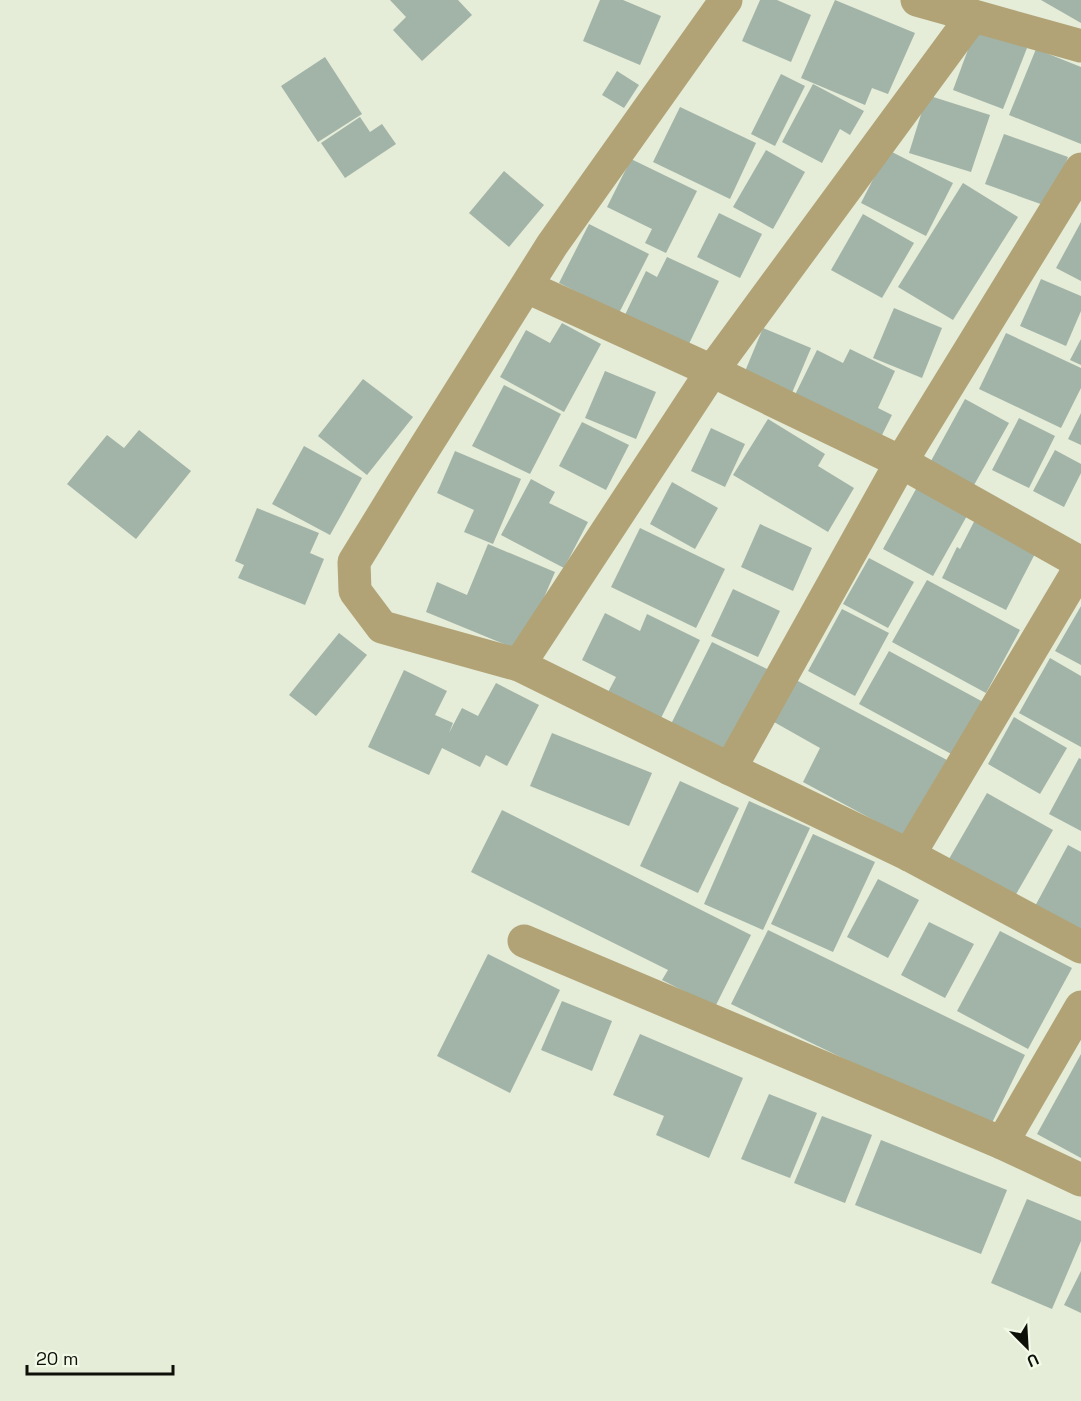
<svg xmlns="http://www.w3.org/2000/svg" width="1081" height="1401" font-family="'Space Grotesk',sans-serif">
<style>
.building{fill:#a2b4a7}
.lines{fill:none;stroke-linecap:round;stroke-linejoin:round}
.minor{stroke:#b1a376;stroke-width:33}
</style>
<rect width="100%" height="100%" fill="#e5ecd8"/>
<!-- building -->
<g class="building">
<path d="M 390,0 L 458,0 L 472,15 L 422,61 L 393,30 L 406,17 Z"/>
<path d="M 600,0 L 623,0 L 661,16 L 640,65 L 583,41 Z"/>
<path d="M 760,0 L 777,0 L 811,15 L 791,62 L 742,41 Z"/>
<path d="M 835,0 L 915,33 L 888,94 L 872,88 L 865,105 L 801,78 Z"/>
<path d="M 1041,0 L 1081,0 L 1081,23 Z"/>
<path d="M 976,28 L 1027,48 L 1003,109 L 953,90 Z"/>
<path d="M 1036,49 L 1081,67 L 1081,144 L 1009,115 Z"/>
<path d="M 325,57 L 362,114 L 318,142 L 281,86 Z"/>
<path d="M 617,71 L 639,85 L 624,108 L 602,95 Z"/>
<path d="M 781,74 L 805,86 L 775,146 L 751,134 Z"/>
<path d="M 813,84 L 864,111 L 850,135 L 840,129 L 822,163 L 782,142 Z"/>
<path d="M 927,95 L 990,115 L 971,172 L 909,153 Z"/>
<path d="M 680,107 L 756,143 L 730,199 L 653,162 Z"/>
<path d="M 360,117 L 370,132 L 382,124 L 396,144 L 345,178 L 321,143 Z"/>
<path d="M 1004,134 L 1068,157 L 1049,207 L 985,184 Z"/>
<path d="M 766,150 L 805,172 L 773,229 L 733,207 Z"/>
<path d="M 888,150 L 953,183 L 926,236 L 861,203 Z"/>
<path d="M 631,159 L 697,191 L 666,253 L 645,243 L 652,229 L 607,207 Z"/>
<path d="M 504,171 L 544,205 L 509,247 L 469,213 Z"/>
<path d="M 963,183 L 1018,217 L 953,320 L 898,287 Z"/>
<path d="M 719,213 L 762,234 L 740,278 L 697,257 Z"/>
<path d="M 863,214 L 914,243 L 882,298 L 831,270 Z"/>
<path d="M 1081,222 L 1081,281 L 1056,268 Z"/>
<path d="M 589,224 L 649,254 L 619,313 L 559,283 Z"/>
<path d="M 667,257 L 719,281 L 687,348 L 624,317 L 646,271 L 657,277 Z"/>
<path d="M 1041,279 L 1081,296 L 1081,311 L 1066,346 L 1020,326 Z"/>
<path d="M 894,308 L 942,328 L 922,378 L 873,358 Z"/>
<path d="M 562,323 L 601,344 L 564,412 L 500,377 L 526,330 L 550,343 Z"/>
<path d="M 763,328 L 811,348 L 789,400 L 741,381 Z"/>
<path d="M 1006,333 L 1081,368 L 1081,388 L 1061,428 L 979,389 Z"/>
<path d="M 1081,339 L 1081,365 L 1070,360 Z"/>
<path d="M 850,349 L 895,371 L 878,408 L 892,415 L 878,443 L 792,401 L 817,350 L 843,363 Z"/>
<path d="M 605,371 L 656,392 L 636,439 L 585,418 Z"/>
<path d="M 363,379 L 413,417 L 367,475 L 318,436 Z"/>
<path d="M 504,385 L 561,414 L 530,474 L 472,446 Z"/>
<path d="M 965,399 L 1009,423 L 974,485 L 931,461 Z"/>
<path d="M 1081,413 L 1081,445 L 1068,439 Z"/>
<path d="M 1019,418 L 1055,436 L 1029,488 L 992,470 Z"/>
<path d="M 768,419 L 825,454 L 818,466 L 854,488 L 828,532 L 733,475 Z"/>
<path d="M 582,422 L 629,445 L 606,490 L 559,466 Z"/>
<path d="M 711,428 L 745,444 L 725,487 L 691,471 Z"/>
<path d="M 139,430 L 191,471 L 136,539 L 67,484 L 107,435 L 124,448 Z"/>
<path d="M 304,446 L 362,478 L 330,535 L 272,504 Z"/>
<path d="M 1055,450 L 1081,464 L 1081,473 L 1064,507 L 1033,491 Z"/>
<path d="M 455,451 L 521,479 L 493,544 L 464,532 L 474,510 L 437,493 Z"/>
<path d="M 531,479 L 555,492 L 549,503 L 588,522 L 564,568 L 501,535 Z"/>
<path d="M 921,480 L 972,507 L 933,576 L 883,549 Z"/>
<path d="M 672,482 L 718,508 L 695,549 L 650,524 Z"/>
<path d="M 257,508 L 319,533 L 310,553 L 324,559 L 305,605 L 238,578 L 244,565 L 235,561 Z"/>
<path d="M 978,514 L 1039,546 L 1006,610 L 942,578 L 957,547 L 960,549 Z"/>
<path d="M 760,524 L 812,548 L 793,591 L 741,567 Z"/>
<path d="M 640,528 L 725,569 L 696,628 L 611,587 Z"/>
<path d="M 488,544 L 555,572 L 521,651 L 426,612 L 437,582 L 467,595 Z"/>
<path d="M 869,558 L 914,582 L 888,628 L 843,604 Z"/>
<path d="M 927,580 L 1020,630 L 986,693 L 892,642 Z"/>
<path d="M 733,589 L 780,611 L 758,657 L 711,636 Z"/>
<path d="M 1081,606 L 1081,665 L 1055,651 Z"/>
<path d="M 842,609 L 889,633 L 855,696 L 808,671 Z"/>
<path d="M 605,613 L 640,631 L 647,614 L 700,640 L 659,722 L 606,696 L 616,677 L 582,660 Z"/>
<path d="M 339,633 L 367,655 L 316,716 L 289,695 Z"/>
<path d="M 712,642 L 769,670 L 728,752 L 671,724 Z"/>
<path d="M 889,651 L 985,703 L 955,756 L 859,704 Z"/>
<path d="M 1050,658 L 1081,676 L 1081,747 L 1019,713 Z"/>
<path d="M 404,670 L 447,691 L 435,715 L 453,723 L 449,733 L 462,708 L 478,716 L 496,683 L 539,705 L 507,766 L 486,755 L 480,767 L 442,748 L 429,775 L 368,747 Z"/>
<path d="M 796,680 L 947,760 L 905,837 L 803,782 L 820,748 L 774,722 Z"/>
<path d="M 1014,717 L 1067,748 L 1040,794 L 988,764 Z"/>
<path d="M 552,733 L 652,773 L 629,826 L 530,786 Z"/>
<path d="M 1079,758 L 1081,759 L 1081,831 L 1049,814 Z"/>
<path d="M 680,781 L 739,808 L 698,893 L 640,866 Z"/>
<path d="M 987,793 L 1053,830 L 1015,896 L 949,859 Z"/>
<path d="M 749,801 L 810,828 L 763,930 L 704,904 Z"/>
<path d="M 502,810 L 751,935 L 715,1007 L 662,980 L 668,970 L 471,872 Z"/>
<path d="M 813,834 L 875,862 L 833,952 L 771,924 Z"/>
<path d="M 1068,845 L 1081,852 L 1081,935 L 1033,910 Z"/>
<path d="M 878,879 L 919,900 L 888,958 L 847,937 Z"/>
<path d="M 929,922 L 974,944 L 945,998 L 901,975 Z"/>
<path d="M 768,930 L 1025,1055 L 989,1129 L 731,1004 Z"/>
<path d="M 1000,931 L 1072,968 L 1028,1049 L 957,1011 Z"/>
<path d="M 488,954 L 560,990 L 510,1093 L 437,1056 Z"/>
<path d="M 562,1001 L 612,1021 L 592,1071 L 541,1050 Z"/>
<path d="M 640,1034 L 743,1078 L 709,1158 L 656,1135 L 664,1116 L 613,1095 Z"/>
<path d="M 1081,1054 L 1081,1158 L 1037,1134 Z"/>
<path d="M 769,1094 L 817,1113 L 790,1178 L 741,1159 Z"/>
<path d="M 822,1116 L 872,1135 L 845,1203 L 794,1183 Z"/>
<path d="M 881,1140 L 1007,1190 L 981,1254 L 855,1205 Z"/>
<path d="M 1027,1199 L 1081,1221 L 1081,1241 L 1052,1309 L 991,1283 Z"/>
<path d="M 1081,1271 L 1081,1313 L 1064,1305 Z"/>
</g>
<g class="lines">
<!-- minor -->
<g class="minor">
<path d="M 726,0 L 552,245 L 400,487 L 354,562 L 355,591 L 382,627 L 519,665 L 730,769 L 909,855 L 1081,947"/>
<path d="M 917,0 L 1081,46"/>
<path d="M 527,287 L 712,371 L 901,462 L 1081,563"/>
<path d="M 519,665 L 712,371 L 972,17"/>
<path d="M 730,769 L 901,462 L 1081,169"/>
<path d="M 909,855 L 1081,566"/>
<path d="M 524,941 L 1002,1143 L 1081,1007"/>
<path d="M 1002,1143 L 1081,1180"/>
</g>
</g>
<!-- north arrow -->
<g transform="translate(1027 1347) rotate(156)" stroke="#f2f9e6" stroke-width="4.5" paint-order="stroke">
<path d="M0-4.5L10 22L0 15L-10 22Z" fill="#0d0f09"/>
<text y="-9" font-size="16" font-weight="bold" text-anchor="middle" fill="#0d0f09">U</text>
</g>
<!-- scale -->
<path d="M27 1365v9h146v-9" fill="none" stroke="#0d0f09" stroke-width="3"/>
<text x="36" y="1365" font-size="18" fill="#0d0f09" stroke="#f2f9e6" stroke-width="4.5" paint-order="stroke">20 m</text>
</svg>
